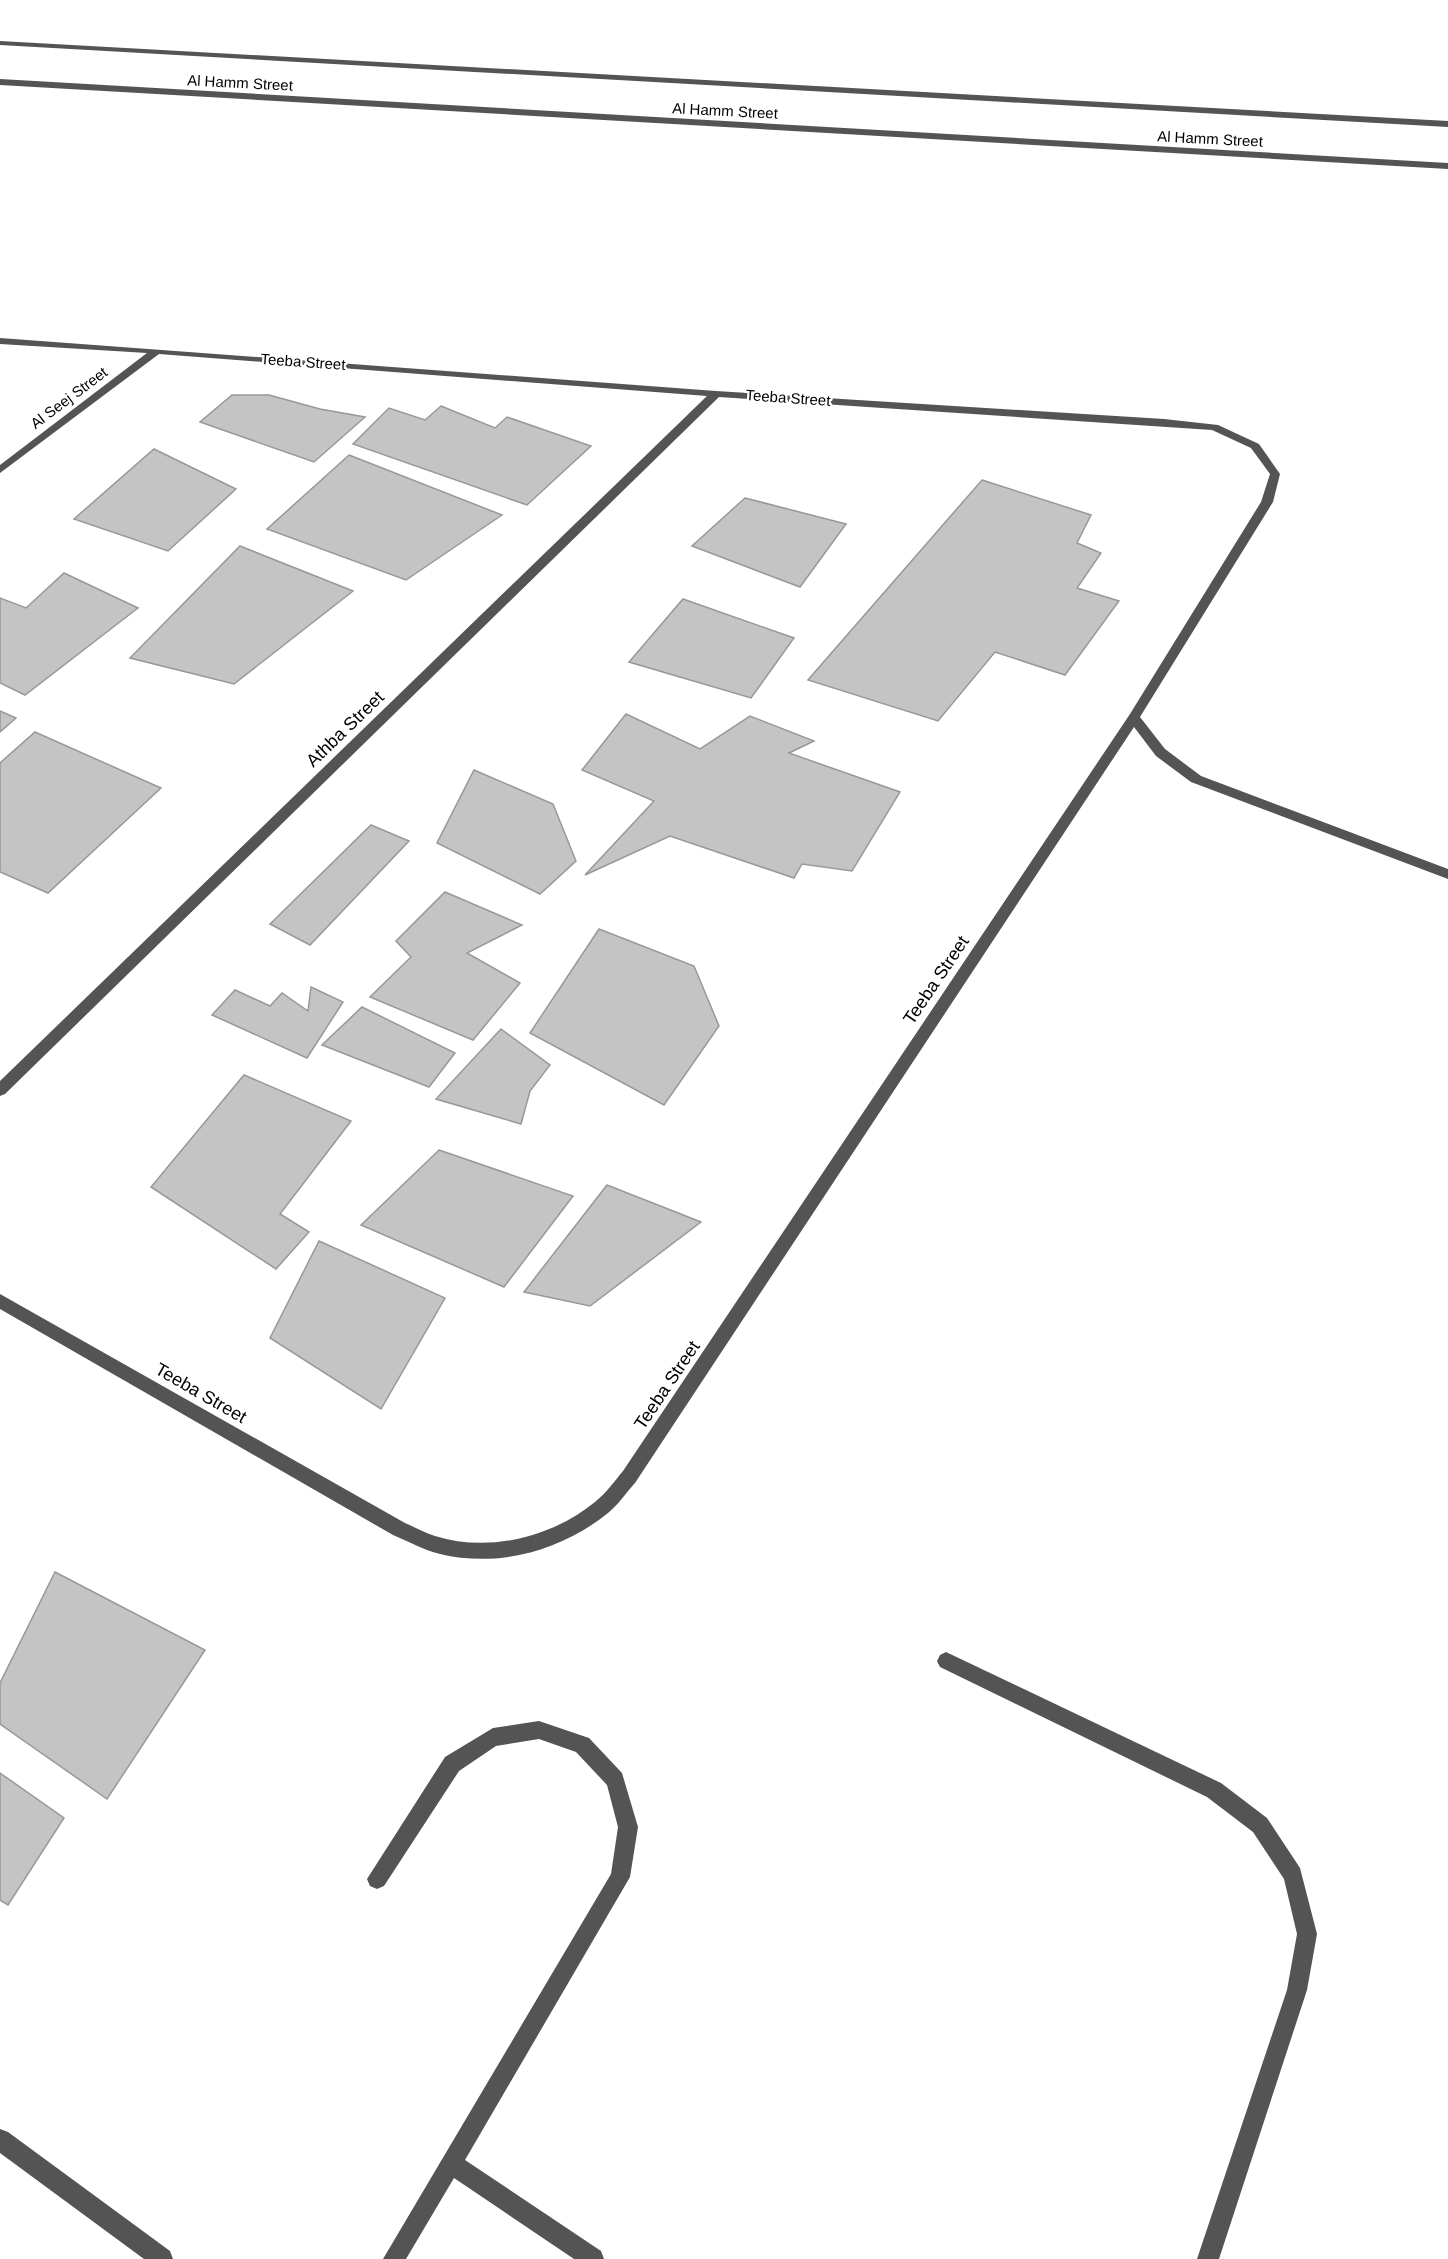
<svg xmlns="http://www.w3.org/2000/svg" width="1448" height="2259" font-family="Arial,sans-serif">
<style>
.building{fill:#c4c4c4;stroke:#989898;stroke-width:1.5}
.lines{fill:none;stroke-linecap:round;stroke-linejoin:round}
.minor{fill:#545454;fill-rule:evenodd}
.labels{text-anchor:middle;stroke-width:4.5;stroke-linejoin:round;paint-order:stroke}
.far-street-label{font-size:15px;fill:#000;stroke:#fff}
.street-label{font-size:18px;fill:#000;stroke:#fff}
</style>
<rect width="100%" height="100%" fill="#fff"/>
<!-- building -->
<g class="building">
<path d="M 232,395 L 269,395 L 320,409 L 365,417 L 314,462 L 200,422 Z"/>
<path d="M 441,406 L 495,428 L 507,417 L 591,446 L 527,505 L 353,444 L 389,408 L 425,420 Z"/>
<path d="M 154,449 L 236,489 L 168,551 L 74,519 Z"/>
<path d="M 349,455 L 502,515 L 406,580 L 267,529 Z"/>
<path d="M 982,480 L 1091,515 L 1077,543 L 1101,553 L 1077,588 L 1119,601 L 1065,675 L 995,652 L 938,721 L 808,680 Z"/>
<path d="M 745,498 L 846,524 L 800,587 L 692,546 Z"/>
<path d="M 240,546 L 353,591 L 234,684 L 130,658 Z"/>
<path d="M 64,573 L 138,608 L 25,695 L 0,683 L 0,598 L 26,608 Z"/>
<path d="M 683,599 L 794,638 L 751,698 L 629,662 Z"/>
<path d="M 0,711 L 16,718 L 0,732 Z"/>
<path d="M 626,714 L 700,749 L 750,716 L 814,741 L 789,753 L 900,792 L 852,871 L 802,864 L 794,878 L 670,836 L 585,875 L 654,801 L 582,770 Z"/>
<path d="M 35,732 L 161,788 L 48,893 L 0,872 L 0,763 Z"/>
<path d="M 474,770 L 553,804 L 576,861 L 540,894 L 437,843 Z"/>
<path d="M 371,825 L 409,841 L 310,945 L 270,924 Z"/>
<path d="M 445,892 L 522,925 L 467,953 L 520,983 L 473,1040 L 370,997 L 411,957 L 396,941 Z"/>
<path d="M 599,929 L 694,966 L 719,1026 L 664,1105 L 530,1033 Z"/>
<path d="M 311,987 L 343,1002 L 307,1058 L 212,1015 L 235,990 L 270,1006 L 282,993 L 308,1011 Z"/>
<path d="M 362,1007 L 455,1053 L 429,1087 L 322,1045 Z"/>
<path d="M 501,1029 L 550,1065 L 530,1091 L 521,1124 L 436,1099 Z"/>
<path d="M 244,1075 L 351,1121 L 280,1214 L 309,1232 L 276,1269 L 151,1187 Z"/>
<path d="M 439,1150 L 573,1196 L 504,1287 L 361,1225 Z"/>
<path d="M 607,1185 L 701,1222 L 590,1306 L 524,1292 Z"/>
<path d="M 319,1241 L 445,1298 L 381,1409 L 270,1338 Z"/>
<path d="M 55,1572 L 205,1650 L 107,1799 L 0,1724 L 0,1683 Z"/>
<path d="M 0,1773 L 64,1818 L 8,1905 L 0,1900 Z"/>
</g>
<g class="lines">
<!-- minor -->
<g class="minor">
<path d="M 0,41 L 1448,121 L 1448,127 L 0,45 Z"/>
<path d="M 0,79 L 1448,163 L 1448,169 L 0,85 Z"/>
<path d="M 0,338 L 716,391 L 1164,419 L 1218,425 L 1259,444 L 1280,474 L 1273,502 L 1140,717 L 1165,749 L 1201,776 L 1448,869 L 1448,879 L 1191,782 L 1156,756 L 1134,727 L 635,1483 C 626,1493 618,1505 608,1513 C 561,1551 498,1568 440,1554 C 423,1550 408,1541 393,1535 L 0,1309 L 0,1294 L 405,1523 C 415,1527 425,1533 435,1536 C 489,1553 552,1537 595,1502 C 606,1493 614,1482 623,1471 L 1130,714 L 1261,502 L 1270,474 L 1251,448 L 1212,430 L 719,397 L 5,1094 L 0,1096 L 0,1081 L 707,396 L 159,354 L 0,473 L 0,465 L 147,353 L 0,344 Z"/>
<path d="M 946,1652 L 1221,1783 L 1267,1818 L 1300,1868 L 1317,1934 L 1307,1990 L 1219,2259 L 1197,2259 L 1287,1990 L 1297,1934 L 1284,1879 L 1253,1832 L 1207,1797 L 940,1667 L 937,1661 L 940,1655 Z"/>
<path d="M 539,1721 L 589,1738 L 622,1773 L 638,1827 L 630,1877 L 465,2160 L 601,2251 L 604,2259 L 574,2259 L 454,2178 L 406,2259 L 383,2259 L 611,1874 L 618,1827 L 607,1785 L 576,1752 L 539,1739 L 496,1746 L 459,1771 L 384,1886 L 377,1889 L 370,1886 L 367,1879 L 445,1757 L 493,1728 Z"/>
<path d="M 0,2129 L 8,2132 L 170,2251 L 173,2259 L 144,2259 L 0,2153 Z"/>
</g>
</g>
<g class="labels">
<!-- far-street labels -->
<g class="far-street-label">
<text transform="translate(240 83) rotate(3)" y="5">Al Hamm Street</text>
<text transform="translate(725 111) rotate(3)" y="5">Al Hamm Street</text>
<text transform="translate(1210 139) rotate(3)" y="5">Al Hamm Street</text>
<text transform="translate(303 362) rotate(4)" y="5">Teeba Street</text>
<text transform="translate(69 398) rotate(-37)" y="5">Al Seej Street</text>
<text transform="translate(788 398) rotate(4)" y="5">Teeba Street</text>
</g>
<!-- street labels -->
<g class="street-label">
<text transform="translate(345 729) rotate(-44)" y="6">Athba Street</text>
<text transform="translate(936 980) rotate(-56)" y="6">Teeba Street</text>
<text transform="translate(667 1385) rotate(-56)" y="6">Teeba Street</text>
<text transform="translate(201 1393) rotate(30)" y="6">Teeba Street</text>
</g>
</g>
</svg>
